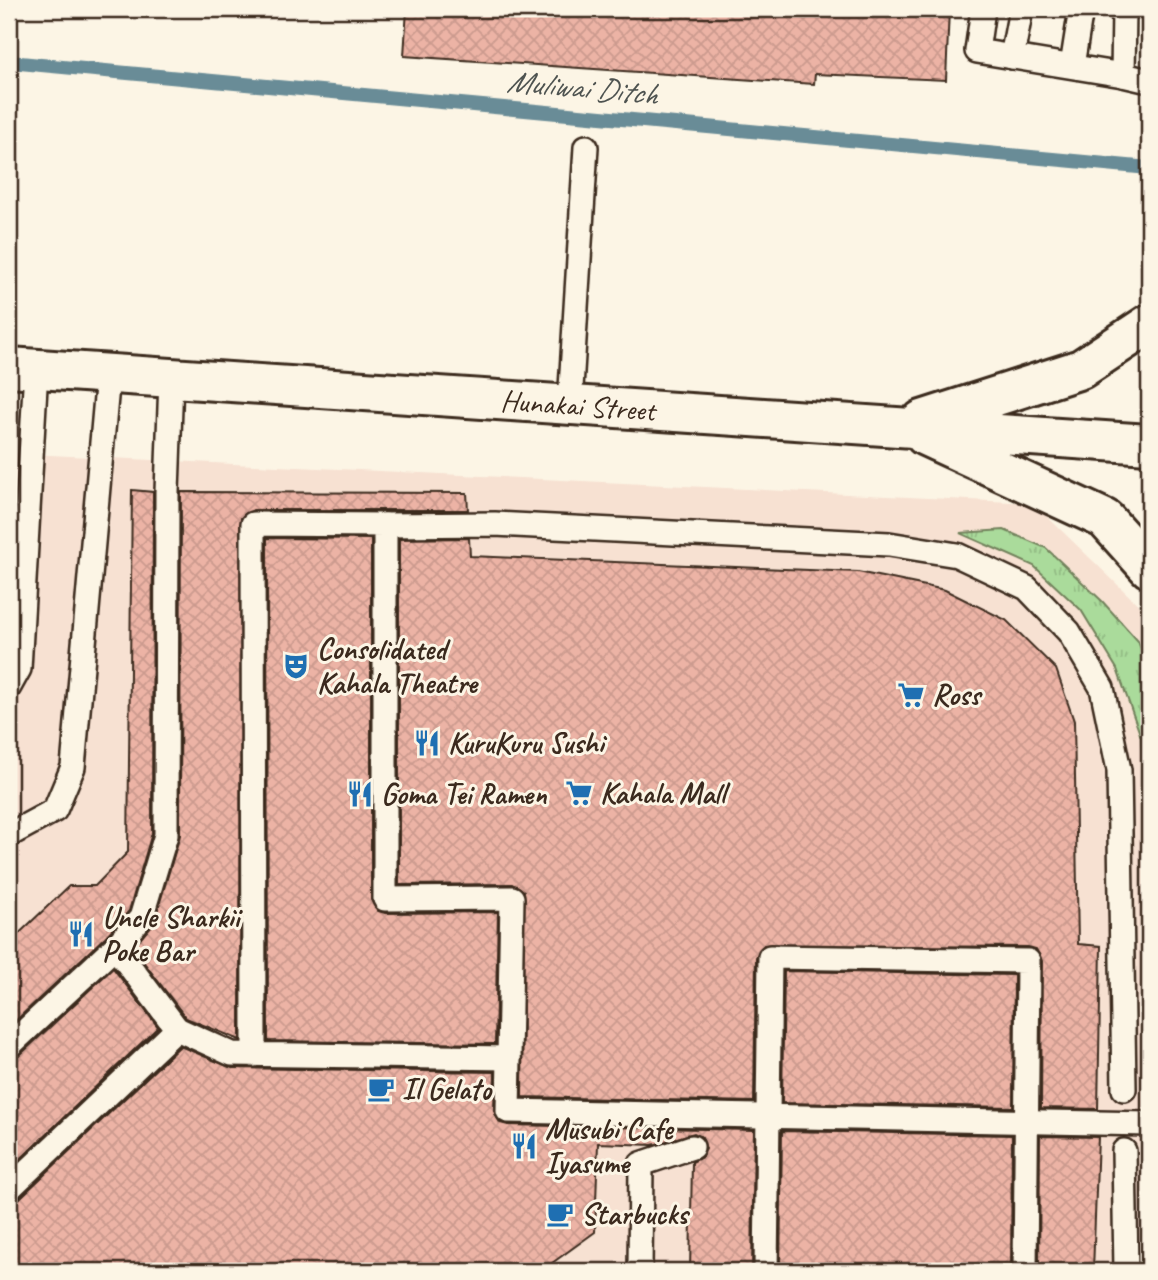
<svg xmlns="http://www.w3.org/2000/svg" width="1158" height="1280" font-family="Caveat,sans-serif">
<style>
.built{fill:#f7e1d2}
.grass{fill:url(#grass-tufts);stroke:#72825c;stroke-width:2}
.lines{fill:none;stroke-linecap:round;stroke-linejoin:round}
.stream{stroke:#698c97;stroke-width:14}
.building{fill:url(#building-cross-hatch);stroke:#3b2a1e;stroke-width:2}
.lane-casing{stroke:#3b2a1e;stroke-width:28}
.secondary-casing{stroke:#3b2a1e;stroke-width:44}
.lane{stroke:#fcf5e5;stroke-width:23}
.secondary{stroke:#fcf5e5;stroke-width:38}
.labels{text-anchor:middle;stroke-width:6;stroke-linejoin:round;paint-order:stroke}
.street-label{font-size:30px;fill:#3b2a1e;stroke:#fcf5e5}
.poi-label{font-size:30px;font-weight:bold;fill:#3b2a1e;stroke:#fcf5e5;text-anchor:start}
.water-label{font-size:32px;font-style:italic;fill:#4e5350;stroke:#fcf5e5}
</style>
<defs>
<pattern id="grass-tufts" width="24" height="20" patternUnits="userSpaceOnUse" patternTransform="scale(1.75)"><rect width="24" height="20" fill="#aadb9b"/><path d="M3 7l-1-3M5 7V3M7 7l1-3M15 17l-1-3M17 17v-4M19 17l1-3" fill="none" stroke="#93bc85"/></pattern>
<pattern id="building-cross-hatch" width="8" height="8" patternUnits="userSpaceOnUse" patternTransform="scale(1.75)"><rect width="8" height="8" fill="#ecb3a5"/><path d="M0 0l8 8M0 8l8-8" fill="none" stroke="#cb9a8e"/></pattern>
</defs>
<rect width="100%" height="100%" fill="#fcf5e5"/>
<filter id="ink" filterUnits="userSpaceOnUse"><feTurbulence type="fractalNoise" baseFrequency=".0143" numOctaves="2"/><feDisplacementMap in="SourceGraphic" scale="14" xChannelSelector="R" yChannelSelector="G"/><feConvolveMatrix kernelMatrix="1 2 1 2 8 2 1 2 1" color-interpolation-filters="sRGB"/></filter>
<g filter="url(#ink)">
<!-- built -->
<path class="built" d="M 9,453 L 1033,503 L 1149,615 L 1149,971 L 1140,1271 L 9,1271 Z"/>
<!-- grass -->
<path class="grass" d="M 1004,530 L 1046,548 L 1102,601 L 1138,641 L 1149,671 L 1148,838 L 1141,737 L 1117,669 L 1081,610 L 1034,566 L 960,533 Z"/>
<g class="lines">
<!-- stream -->
<path class="stream" d="M 9,62 L 1149,168"/>
</g>
<!-- building -->
<g class="building">
<path d="M 407,9 L 949,9 L 946,80 L 815,74 L 814,84 L 404,56 Z"/>
<path d="M 132,490 L 153,492 L 152,833 L 129,911 L 105,937 L 9,1027 L 9,943 L 69,886 L 95,886 L 128,852 Z"/>
<path d="M 181,492 L 467,493 L 468,510 L 253,510 L 241,518 L 240,1040 L 186,1018 L 133,948 L 154,922 L 180,835 Z"/>
<path d="M 267,538 L 371,539 L 371,900 L 378,911 L 385,913 L 498,912 L 495,1044 L 268,1041 Z"/>
<path d="M 469,538 L 470,556 L 858,572 L 945,590 L 1006,620 L 1056,669 L 1074,721 L 1078,944 L 1101,946 L 1098,1109 L 1041,1108 L 1042,961 L 1036,949 L 1028,947 L 764,945 L 756,957 L 754,1102 L 522,1097 L 524,891 L 512,884 L 399,885 L 399,539 Z"/>
<path d="M 113,968 L 158,1027 L 9,1170 L 9,1060 L 19,1056 Z"/>
<path d="M 784,971 L 1014,975 L 1013,1107 L 782,1103 Z"/>
<path d="M 180,1046 L 232,1068 L 495,1072 L 494,1111 L 500,1123 L 508,1125 L 754,1130 L 752,1271 L 690,1271 L 692,1162 L 702,1157 L 706,1149 L 702,1137 L 694,1133 L 653,1145 L 598,1143 L 595,1232 L 541,1271 L 9,1271 L 9,1203 L 19,1199 Z"/>
<path d="M 782,1131 L 1012,1135 L 1011,1271 L 780,1271 Z"/>
<path d="M 1040,1136 L 1098,1137 L 1093,1271 L 1039,1271 Z"/>
</g>
<g class="lines">
<!-- lane casing -->
<g class="lane-casing">
<g id="lane">
<path d="M 983,9 L 977,51 L 1123,75 L 1124,9"/>
<path d="M 1012,57 L 1021,9"/>
<path d="M 1072,66 L 1081,9"/>
<path d="M 1123,75 L 1149,81"/>
<path d="M 570,404 L 586,147"/>
<path d="M 385,525 L 495,524 L 889,544 L 957,555 L 1027,588 L 1069,632 L 1102,688 L 1119,770 L 1124,1089"/>
<path d="M 9,687 L 19,669 L 36,369"/>
<path d="M 9,835 L 55,810 L 73,767 L 108,375"/>
<path d="M 177,1029 L 232,1054 L 509,1058 L 512,898 L 385,899 L 385,525 L 253,524 L 254,1055"/>
<path d="M 9,1046 L 115,947 L 141,918 L 166,835 L 167,492 L 171,379"/>
<path d="M 509,1058 L 508,1111 L 1149,1124"/>
<path d="M 1124,1151 L 1126,1271"/>
<path d="M 9,1189 L 177,1029 L 115,947"/>
<path d="M 640,1271 L 641,1164 L 692,1147"/>
<path d="M 766,1271 L 770,957 L 1028,961 L 1025,1271"/>
</g>
</g>
<!-- secondary casing -->
<g class="secondary-casing">
<g id="secondary">
<path id="s1" d="M 9,367 L 1149,444"/>
<path d="M 922,420 L 1081,369 L 1149,324"/>
<path d="M 925,436 L 1105,519 L 1149,568"/>
</g>
</g>
<!-- lane -->
<use href="#lane" class="lane"/>
<!-- secondary -->
<use href="#secondary" class="secondary"/>
</g>
</g>
<!-- icons -->
<defs>
<g id="theatre-bare" transform="scale(2.1)"><path d="M-5-5.5Q0-4 5-5.5V0Q5 5 0 6Q-5 5-5 0ZM-3.3-2.5H-1v1.5H-3.3ZM1-2.5H3.3v1.5H1ZM-2.8 1Q0 5.5 2.8 1Z" fill="#1f6fb2" stroke="#fcf5e5" stroke-width="2.5" paint-order="stroke"/></g>
<g id="supermarket-bare" transform="scale(2.1)"><path d="M-6-5.5h2.5l.6 2H6L4.5 2H-2.5L-4.4-4H-6ZM-1.5 3.2a1.3 1.3 0 1 0 .1 0ZM3 3.2a1.3 1.3 0 1 0 .1 0Z" fill="#1f6fb2" stroke="#fcf5e5" stroke-width="2.5" paint-order="stroke"/></g>
<g id="restaurant-bare" transform="scale(2.1)"><path d="M-5-6h1v4h1v-4h1v4h1v-4h1v5L-1.5 .5V6h-2V.5L-5-1ZM5-6V6H3V1.5H1.5Q1.5-4 5-6Z" fill="#1f6fb2" stroke="#fcf5e5" stroke-width="2.5" paint-order="stroke"/></g>
<g id="cafe-bare" transform="scale(2.1)"><path d="M-5.5-4.5H6V0H3Q3 3.5 0 3.5H-2.5Q-5.5 3.5-5.5 0ZM3-3.2v2h1.7v-2ZM-6 4.5H4V6H-6Z" fill="#1f6fb2" stroke="#fcf5e5" stroke-width="2.5" paint-order="stroke"/></g>
</defs>
<g fill-rule="evenodd">
<use href="#theatre-bare" x="296" y="666"/>
<use href="#supermarket-bare" x="911" y="695"/>
<use href="#restaurant-bare" x="427" y="743"/>
<use href="#supermarket-bare" x="579" y="793"/>
<use href="#restaurant-bare" x="360" y="794"/>
<use href="#restaurant-bare" x="81" y="934"/>
<use href="#cafe-bare" x="381" y="1089"/>
<use href="#restaurant-bare" x="524" y="1146"/>
<use href="#cafe-bare" x="560" y="1214"/>
</g>
<g class="labels">
<!-- street labels -->
<g class="street-label">
<text dy="10" stroke="none"><textPath href="#s1" startOffset="570">Hunakai Street</textPath></text>
</g>
<!-- poi labels -->
<g class="poi-label">
<text x="317" y="659">Consolidated<tspan x="317" dy="34">Kahala Theatre</tspan></text>
<text x="932" y="705">Ross</text>
<text x="448" y="753">KuruKuru Sushi</text>
<text x="600" y="803">Kahala Mall</text>
<text x="381" y="804">Goma Tei Ramen</text>
<text x="102" y="927">Uncle Sharkii<tspan x="102" dy="34">Poke Bar</tspan></text>
<text x="402" y="1099">Il Gelato</text>
<text x="545" y="1139">Musubi Cafe<tspan x="545" dy="34">Iyasume</tspan></text>
<text x="581" y="1224">Starbucks</text>
</g>
<!-- water labels -->
<g class="water-label">
<text transform="translate(582 87) rotate(5)" y="11">Muliwai Ditch</text>
</g>
</g>
<!-- margin -->
<rect width="1158" height="1280" fill="none" stroke="#fcf5e5" stroke-width="35"/>
<rect x="18" y="18" width="1123" height="1245" fill="none" stroke="#3b2a1e" stroke-width="2.5" filter="url(#ink)"/>
</svg>
